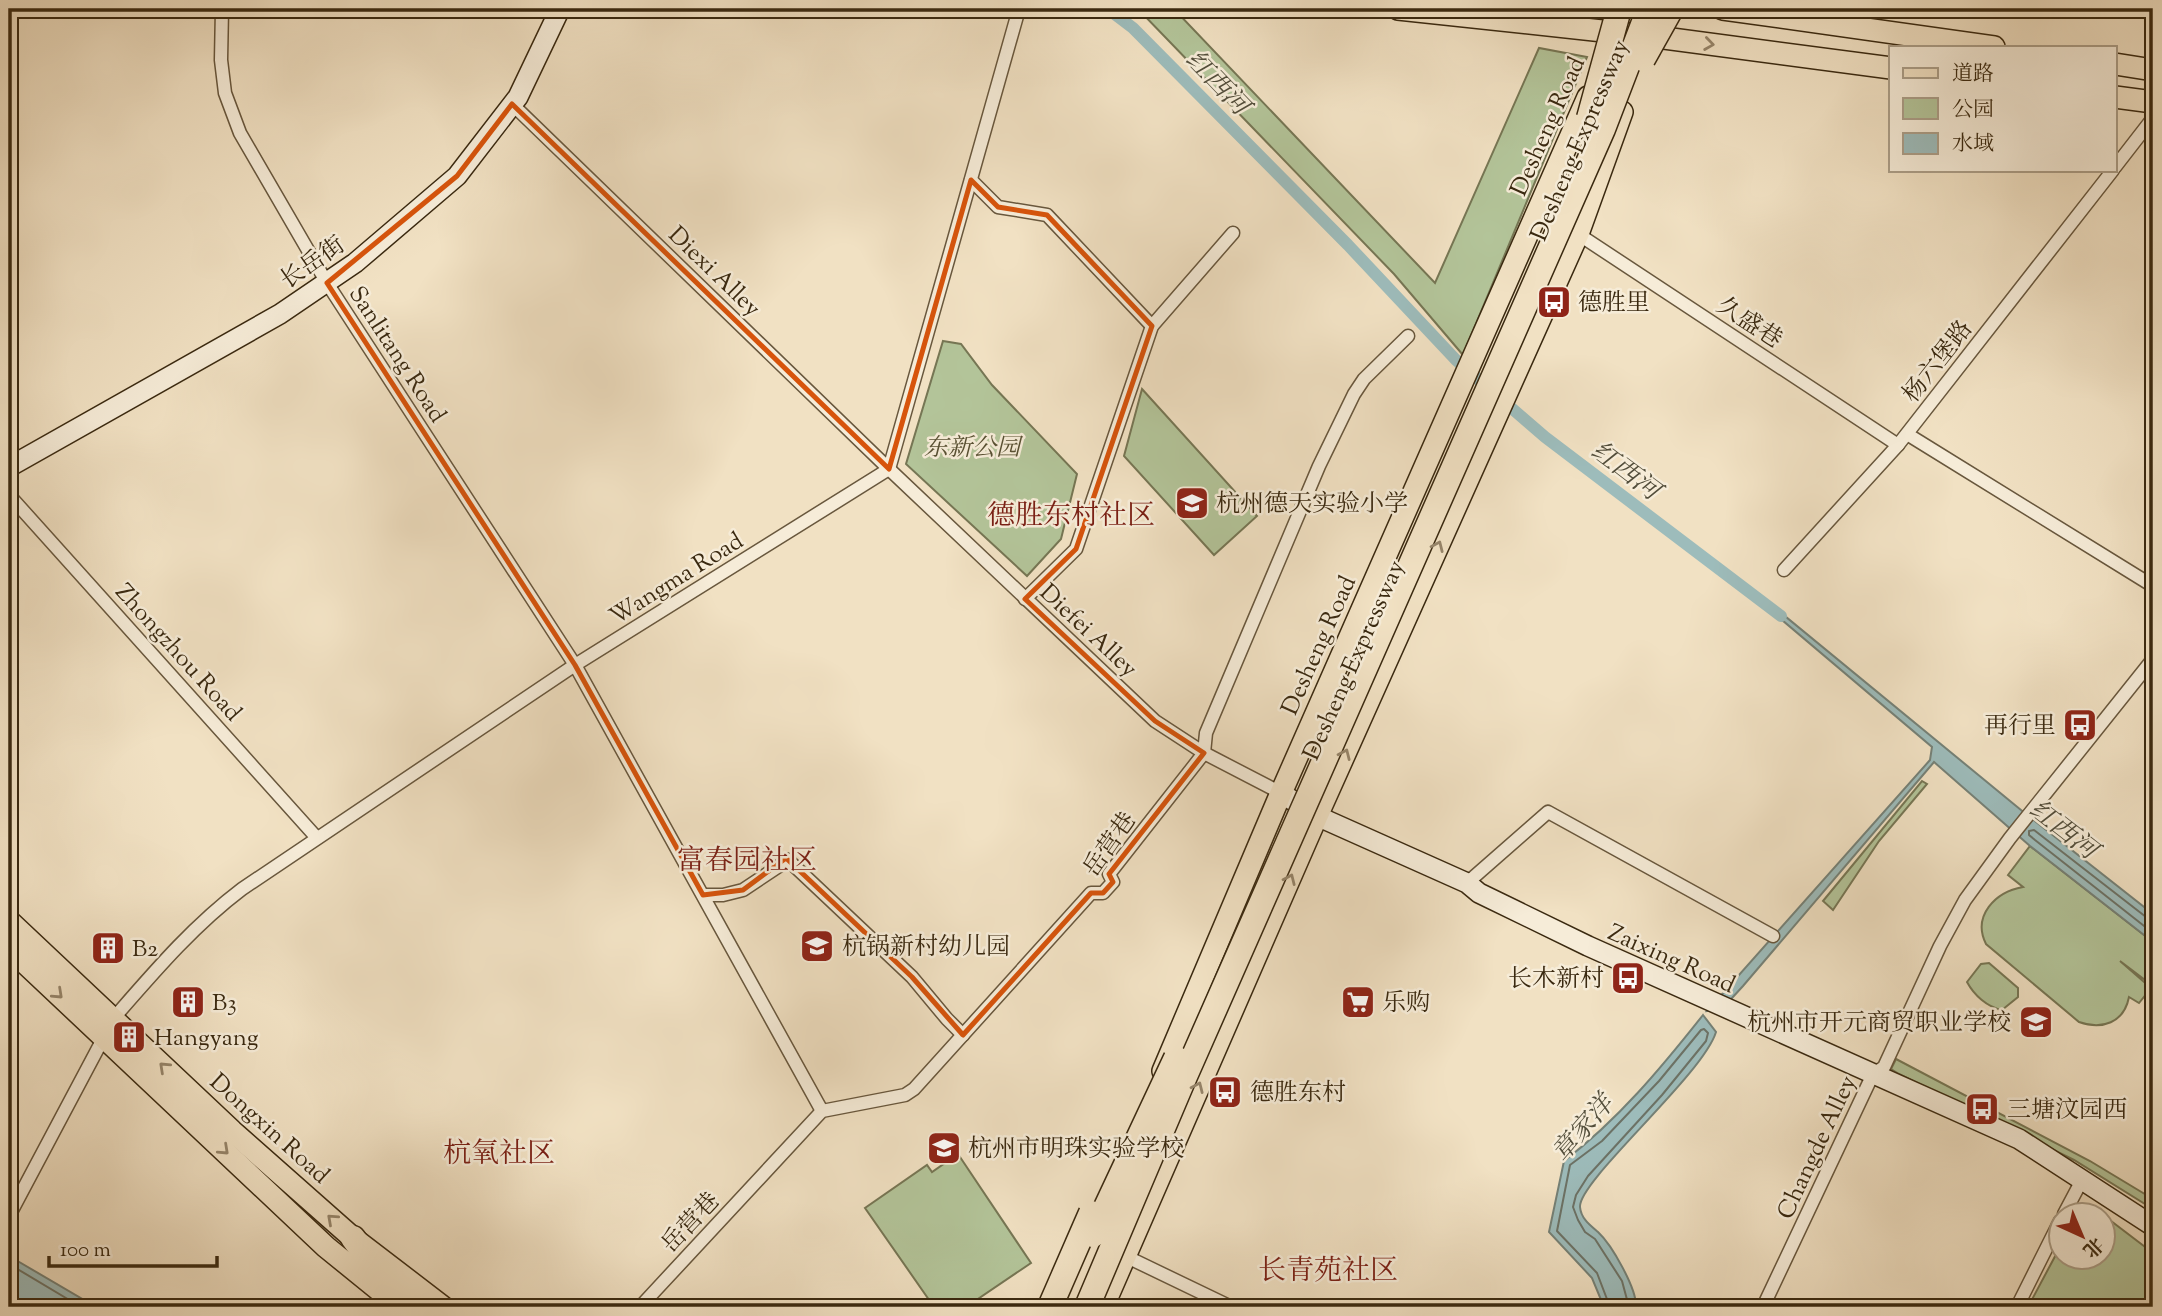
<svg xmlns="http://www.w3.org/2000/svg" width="2162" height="1316" font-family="'Sorts Mill Goudy','Noto Serif SC',serif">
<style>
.green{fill:#b3c499;stroke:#767654;stroke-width:2}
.water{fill:#9dbcbb;stroke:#758177;stroke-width:2}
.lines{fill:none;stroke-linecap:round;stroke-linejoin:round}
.shore{stroke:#6c7266;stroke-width:2}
.canal{stroke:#9dbcbb;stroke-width:12}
.street-casing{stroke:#68573d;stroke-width:15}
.secondary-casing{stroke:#3a2910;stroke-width:22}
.primary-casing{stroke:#3a2910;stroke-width:24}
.highway-casing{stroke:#3a2910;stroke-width:27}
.street{stroke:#f6ecd8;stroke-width:12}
.secondary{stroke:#f6ecd8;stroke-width:19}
.primary{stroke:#f1e1c3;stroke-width:21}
.highway{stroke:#f1e1c3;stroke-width:24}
.highway-bridge-casing{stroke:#3a2910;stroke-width:27;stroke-linecap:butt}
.highway-bridge{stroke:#f1e1c3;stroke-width:24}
.oneway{stroke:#96856a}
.marked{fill:none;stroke:#d7540c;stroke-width:5;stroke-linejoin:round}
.labels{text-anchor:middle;stroke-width:5;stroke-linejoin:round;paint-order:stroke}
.street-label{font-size:24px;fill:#3a2910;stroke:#f6ecd8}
.poi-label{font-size:24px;fill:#3a2910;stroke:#f6ecd8;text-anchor:start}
.park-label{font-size:24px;font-style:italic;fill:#585032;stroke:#f6ecd8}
.water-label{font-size:26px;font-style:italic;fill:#534e3b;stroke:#f6ecd8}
.quarter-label{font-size:28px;fill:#7a1f14;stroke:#f6ecd8}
</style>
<rect width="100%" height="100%" fill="#f1e1c3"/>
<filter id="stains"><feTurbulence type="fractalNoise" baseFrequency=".00286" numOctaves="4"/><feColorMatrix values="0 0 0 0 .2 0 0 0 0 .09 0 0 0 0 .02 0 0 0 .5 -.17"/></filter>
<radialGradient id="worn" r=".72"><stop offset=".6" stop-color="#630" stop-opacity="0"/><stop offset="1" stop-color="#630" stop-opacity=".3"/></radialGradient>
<!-- green -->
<g class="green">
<path d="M 1138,9 L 1174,9 L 1435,283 L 1539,48 L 1587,57 L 1463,355 L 1394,274 Z"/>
<path d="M 943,341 L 961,344 L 992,385 L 1077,474 L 1061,539 L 1027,576 L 906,464 Z"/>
<path d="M 1142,389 L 1257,516 L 1214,555 L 1124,456 Z"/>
<path d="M 1922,781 L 1927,784 L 1879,841 L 1833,910 L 1823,901 Z"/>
<path d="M 2030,846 L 2153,942 L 2153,986 L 2120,961 L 2151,988 L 2139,1003 L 2129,997 C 2124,1023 2102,1030 2079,1022 L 1986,944 C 1972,916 1995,892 2023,887 L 2008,875 Z"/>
<path d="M 1989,963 L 2018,988 L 2018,997 L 2002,1010 C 1987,1007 1974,995 1967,982 L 1981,964 Z"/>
<path d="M 1896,1059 L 2090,1161 L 2153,1199 L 2153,1209 L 2074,1160 L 1899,1074 L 1891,1069 Z"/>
<path d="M 958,1154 L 1031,1263 L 966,1307 L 934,1307 L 865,1208 L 927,1165 L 932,1172 Z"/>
<path d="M 2094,1208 L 2153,1253 L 2153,1307 L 2028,1307 L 2060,1247 L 2060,1256 L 2102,1256 L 2102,1214 L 2078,1214 L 2081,1209 Z"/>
</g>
<!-- water -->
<g class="water">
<path d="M 1769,603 L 2021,810 L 2153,914 L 2153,942 L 2030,846 L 1934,762 L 1743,986 L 1721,1010 L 1707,1011 L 1930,760 L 1932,747 L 1769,609 Z"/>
<path d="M 1703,1015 L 1716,1032 C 1703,1075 1578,1181 1580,1207 C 1581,1219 1591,1226 1598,1232 C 1612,1245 1637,1289 1636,1307 L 1604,1307 L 1592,1278 L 1549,1232 L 1564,1161 C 1618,1120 1661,1068 1703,1015 Z"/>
<path d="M 9,1256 L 96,1307 L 26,1307 L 9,1299 Z"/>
</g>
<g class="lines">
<!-- shore -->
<g class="shore">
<path d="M 2153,919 L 2146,917 L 2034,830 L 2029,831 L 2029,835 L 2035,840 L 2153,933"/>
<path d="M 9,1264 L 81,1307"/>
<path d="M 1610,1307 L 1597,1273 L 1557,1231 L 1570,1165 L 1602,1141 L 1659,1081 L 1701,1030 L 1704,1029 L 1708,1033 L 1706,1041 L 1662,1095 L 1588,1176 L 1576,1195 L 1573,1207 L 1578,1220 L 1585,1232 L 1595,1239 L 1622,1281 L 1629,1307"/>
</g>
<!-- canal -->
<path class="canal" d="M 1108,9 L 1133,28 L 1348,245 L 1456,360 L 1545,437 L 1781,616"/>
<!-- street casing -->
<g class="street-casing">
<g id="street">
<path d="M 222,9 L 221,60 L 225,93 L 240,133 L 327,283 L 575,665 L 822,1111"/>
<path d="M 512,104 L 889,469 L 1155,721 L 1204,753 L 1281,793"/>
<path d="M 2115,167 L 2153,118"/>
<path d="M 971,180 L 998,207 L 1047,215 L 1152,326"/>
<path d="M 1578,234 L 1898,445"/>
<path d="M 1907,434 L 2153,586"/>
<path d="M 9,495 L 317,838"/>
<path d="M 1784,570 L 1898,445 L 2113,170"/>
<path d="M 1025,599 L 1076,549 L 1152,326 L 1233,233"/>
<path d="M 1467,883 L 1548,812 L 1773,936"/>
<path d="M 703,895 L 723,895 L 743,890 L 788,860 L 912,977 L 947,1019 L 963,1035"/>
<path d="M 113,1019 C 154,972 193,926 242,889 L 575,665 L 889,469 L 1019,9"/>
<path d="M 2064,1214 L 2082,1180"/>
<path d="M 9,1216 L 104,1037"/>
<path d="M 1125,1256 L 1231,1307"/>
<path d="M 640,1307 L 822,1111 L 905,1095 L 914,1089 L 1091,893 L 1103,893 L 1113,882 L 1109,874 L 1204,753 L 1206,733 L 1319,466 L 1354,394 L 1364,379 L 1408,336"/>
<path d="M 1763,1307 L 1873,1074 L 1884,1067 L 1940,946 L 1965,900 L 2010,838 L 2153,659"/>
<path d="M 2017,1307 L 2060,1221"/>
</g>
</g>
<!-- secondary casing -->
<g class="secondary-casing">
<g id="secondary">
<path d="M 9,467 L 280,314 L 355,263 L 457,176 L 518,97 L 560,9"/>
<path d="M 1281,793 L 1317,816 L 1467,883 L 1479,893 L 1588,946 L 2019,1139 L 2153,1226"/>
</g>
</g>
<!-- primary casing -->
<g class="primary-casing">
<g id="primary">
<path d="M 1398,9 L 1649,36 L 1891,68"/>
<path d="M 1723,9 L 1994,47"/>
<path d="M 2115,64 L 2153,70"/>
<path d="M 2115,97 L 2153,102"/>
<path d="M 9,921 L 232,1131 L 353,1238 L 443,1307"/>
<path d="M 9,948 L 326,1247 L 400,1307"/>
<path d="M 1163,1071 L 1281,793 L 1588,97"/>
<path d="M 1068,1307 L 1103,1222"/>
<path d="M 1103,1307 L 1317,816 L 1578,234 L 1622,112"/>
</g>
</g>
<!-- highway casing -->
<g class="highway-casing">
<path id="highway" d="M 353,1238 C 372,1264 391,1290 418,1307"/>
</g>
<!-- street -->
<use href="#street" class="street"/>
<!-- secondary -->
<use href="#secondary" class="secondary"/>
<!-- primary -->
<use href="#primary" class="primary"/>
<!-- highway -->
<use href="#highway" class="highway"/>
<!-- highway-bridge casing -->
<g class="highway-bridge-casing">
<g id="highway-bridge">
<path d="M 1643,59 L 1671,9"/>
<path d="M 1589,118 L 1619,9"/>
<path d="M 1093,1235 L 1176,1058"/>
<path d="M 1050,1307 L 1091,1213"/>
<path d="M 1087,1307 L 1182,1083 L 1603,129 L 1649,9"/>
</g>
</g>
<!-- highway-bridge -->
<use href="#highway-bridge" class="highway-bridge"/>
</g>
<!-- one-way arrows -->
<defs><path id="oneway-chevron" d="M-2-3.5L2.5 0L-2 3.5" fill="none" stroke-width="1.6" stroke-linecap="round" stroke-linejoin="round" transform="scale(1.75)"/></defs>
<g class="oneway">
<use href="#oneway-chevron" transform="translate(1709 44) rotate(8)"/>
<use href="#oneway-chevron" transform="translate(1438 546) rotate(-66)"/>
<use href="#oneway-chevron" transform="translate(1345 754) rotate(-66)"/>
<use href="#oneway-chevron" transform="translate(1290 879) rotate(-66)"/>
<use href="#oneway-chevron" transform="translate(58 994) rotate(43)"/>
<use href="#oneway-chevron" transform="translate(164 1067) rotate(-137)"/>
<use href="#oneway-chevron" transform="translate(1198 1087) rotate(-66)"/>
<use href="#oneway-chevron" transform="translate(224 1150) rotate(43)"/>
<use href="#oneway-chevron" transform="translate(332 1219) rotate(-138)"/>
</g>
<!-- marked area -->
<path class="marked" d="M 512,104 L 889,469 L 971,180 L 998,207 L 1047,215 L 1152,326 L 1076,549 L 1025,599 L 1155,721 L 1204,753 L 1109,874 L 1113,882 L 1103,893 L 1091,893 L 963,1035 L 912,977 L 786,858 L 743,890 L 703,895 L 575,665 L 327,283 L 457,176 Z"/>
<!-- icons -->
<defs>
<g id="bus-square" transform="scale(1.75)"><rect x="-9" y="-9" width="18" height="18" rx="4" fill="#8f2418" stroke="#f6ecd8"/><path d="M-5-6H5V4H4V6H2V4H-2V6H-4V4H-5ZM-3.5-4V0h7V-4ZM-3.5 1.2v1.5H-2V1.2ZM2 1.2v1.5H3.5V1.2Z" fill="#fff"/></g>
<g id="school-square" transform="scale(1.75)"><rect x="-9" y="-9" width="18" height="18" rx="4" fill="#8f2418" stroke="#f6ecd8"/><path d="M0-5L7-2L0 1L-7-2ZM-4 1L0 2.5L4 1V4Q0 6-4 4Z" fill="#fff"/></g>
<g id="building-square" transform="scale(1.75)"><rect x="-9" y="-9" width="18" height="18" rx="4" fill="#8f2418" stroke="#f6ecd8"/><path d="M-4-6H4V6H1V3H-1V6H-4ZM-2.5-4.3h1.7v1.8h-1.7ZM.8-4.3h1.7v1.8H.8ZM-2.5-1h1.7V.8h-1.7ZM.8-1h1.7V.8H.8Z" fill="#fff"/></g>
<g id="supermarket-square" transform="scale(1.75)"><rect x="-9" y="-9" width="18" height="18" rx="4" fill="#8f2418" stroke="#f6ecd8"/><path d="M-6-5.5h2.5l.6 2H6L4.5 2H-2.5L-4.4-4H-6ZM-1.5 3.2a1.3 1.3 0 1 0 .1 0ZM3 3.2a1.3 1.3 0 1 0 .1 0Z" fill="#fff"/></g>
</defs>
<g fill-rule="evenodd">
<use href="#bus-square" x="1554" y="302"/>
<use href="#school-square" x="1192" y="503"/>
<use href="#bus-square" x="2080" y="725"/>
<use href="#school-square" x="817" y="946"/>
<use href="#building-square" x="108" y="948"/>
<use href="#bus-square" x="1628" y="978"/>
<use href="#building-square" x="188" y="1002"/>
<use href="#supermarket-square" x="1358" y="1002"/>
<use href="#school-square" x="2036" y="1022"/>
<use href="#building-square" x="129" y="1037"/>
<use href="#bus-square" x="1225" y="1092"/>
<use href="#bus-square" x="1982" y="1109"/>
<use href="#school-square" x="944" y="1148"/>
</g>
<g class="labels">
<!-- street labels -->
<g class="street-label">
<text transform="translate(1547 126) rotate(-66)" y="8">Desheng Road</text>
<text transform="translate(1579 140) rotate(-67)" y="8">Desheng Expressway</text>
<text transform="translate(312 262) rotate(-35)" y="8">长岳街</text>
<text transform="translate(715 271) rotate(44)" y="8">Diexi Alley</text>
<text transform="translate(1750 322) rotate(33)" y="8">久盛巷</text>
<text transform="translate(398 354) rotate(57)" y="8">Sanlitang Road</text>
<text transform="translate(1937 361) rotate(-52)" y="8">杨六堡路</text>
<text transform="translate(676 578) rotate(-32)" y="8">Wangma Road</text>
<text transform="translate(1089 630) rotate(43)" y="8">Diefei Alley</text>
<text transform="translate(1318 645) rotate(-66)" y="8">Desheng Road</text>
<text transform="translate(179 652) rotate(48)" y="8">Zhongzhou Road</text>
<text transform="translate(1353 660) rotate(-66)" y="8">Desheng Expressway</text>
<text transform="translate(1109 844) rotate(-55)" y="8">岳营巷</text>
<text transform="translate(1672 958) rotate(24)" y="8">Zaixing Road</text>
<text transform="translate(270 1128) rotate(42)" y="8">Dongxin Road</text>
<text transform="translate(1816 1147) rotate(-65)" y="8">Changde Alley</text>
<text transform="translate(690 1222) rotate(-47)" y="8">岳营巷</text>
</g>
<!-- poi labels -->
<g class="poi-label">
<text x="1578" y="310">德胜里</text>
<text x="1216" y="511">杭州德天实验小学</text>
<text x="2056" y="733" text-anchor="end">再行里</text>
<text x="842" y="954">杭锅新村幼儿园</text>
<text x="132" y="956">B2</text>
<text x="1604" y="986" text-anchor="end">长木新村</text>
<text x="212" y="1010">B3</text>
<text x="1382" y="1010">乐购</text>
<text x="2011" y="1030" text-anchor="end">杭州市开元商贸职业学校</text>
<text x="154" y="1045">Hangyang</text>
<text x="1250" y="1100">德胜东村</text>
<text x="2007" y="1117">三塘汶园西</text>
<text x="968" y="1156">杭州市明珠实验学校</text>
</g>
<!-- park labels -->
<g class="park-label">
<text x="972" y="455">东新公园</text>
</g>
<!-- water labels -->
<g class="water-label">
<text transform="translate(1218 82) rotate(46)" y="9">红西河</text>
<text transform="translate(1626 470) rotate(37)" y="9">红西河</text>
<text transform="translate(2064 829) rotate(38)" y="9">红西河</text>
<text transform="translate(1582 1128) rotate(-49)" y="9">章家洋</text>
</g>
<!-- quarter labels -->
<g class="quarter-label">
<text x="1071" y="524">德胜东村社区</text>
<text x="747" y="869">富春园社区</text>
<text x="499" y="1162">杭氧社区</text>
<text x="1328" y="1279">长青苑社区</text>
</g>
</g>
<!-- margin -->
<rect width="2162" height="1316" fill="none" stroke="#f1e1c3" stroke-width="35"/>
<rect x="10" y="10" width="2141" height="1295" fill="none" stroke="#3a2910" stroke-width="3.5"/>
<rect x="18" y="18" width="2127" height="1281" fill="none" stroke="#3a2910" stroke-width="2"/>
<!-- legend -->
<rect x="1889" y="46" width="228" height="126" fill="#f6ecd8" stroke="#ab9e88" stroke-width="2"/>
<rect x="1903" y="68" width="35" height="10" fill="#f1e1c3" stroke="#ab9e88" stroke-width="2"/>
<text x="1952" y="80" font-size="21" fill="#3a2910">道路</text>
<rect x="1903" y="98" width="35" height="21" fill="#b3c499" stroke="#ab9e88" stroke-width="2"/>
<text x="1952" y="116" font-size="21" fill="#3a2910">公园</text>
<rect x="1903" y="133" width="35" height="21" fill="#9dbcbb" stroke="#ab9e88" stroke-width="2"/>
<text x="1952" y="150" font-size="21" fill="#3a2910">水域</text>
<!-- north arrow -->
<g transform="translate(2082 1236) rotate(136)"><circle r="33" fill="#f6ecd8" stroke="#ab9e88" stroke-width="2"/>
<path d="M0-5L12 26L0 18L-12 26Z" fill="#8f2418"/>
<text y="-10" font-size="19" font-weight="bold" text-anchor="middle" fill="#3a2910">北</text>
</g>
<!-- scale -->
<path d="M49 1256v10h168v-10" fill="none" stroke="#3a2910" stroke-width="3.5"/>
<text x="60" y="1256" font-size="21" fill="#3a2910" stroke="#f6ecd8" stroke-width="5" paint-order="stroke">100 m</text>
<rect width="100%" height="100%" filter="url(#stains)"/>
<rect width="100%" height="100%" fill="url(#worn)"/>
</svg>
